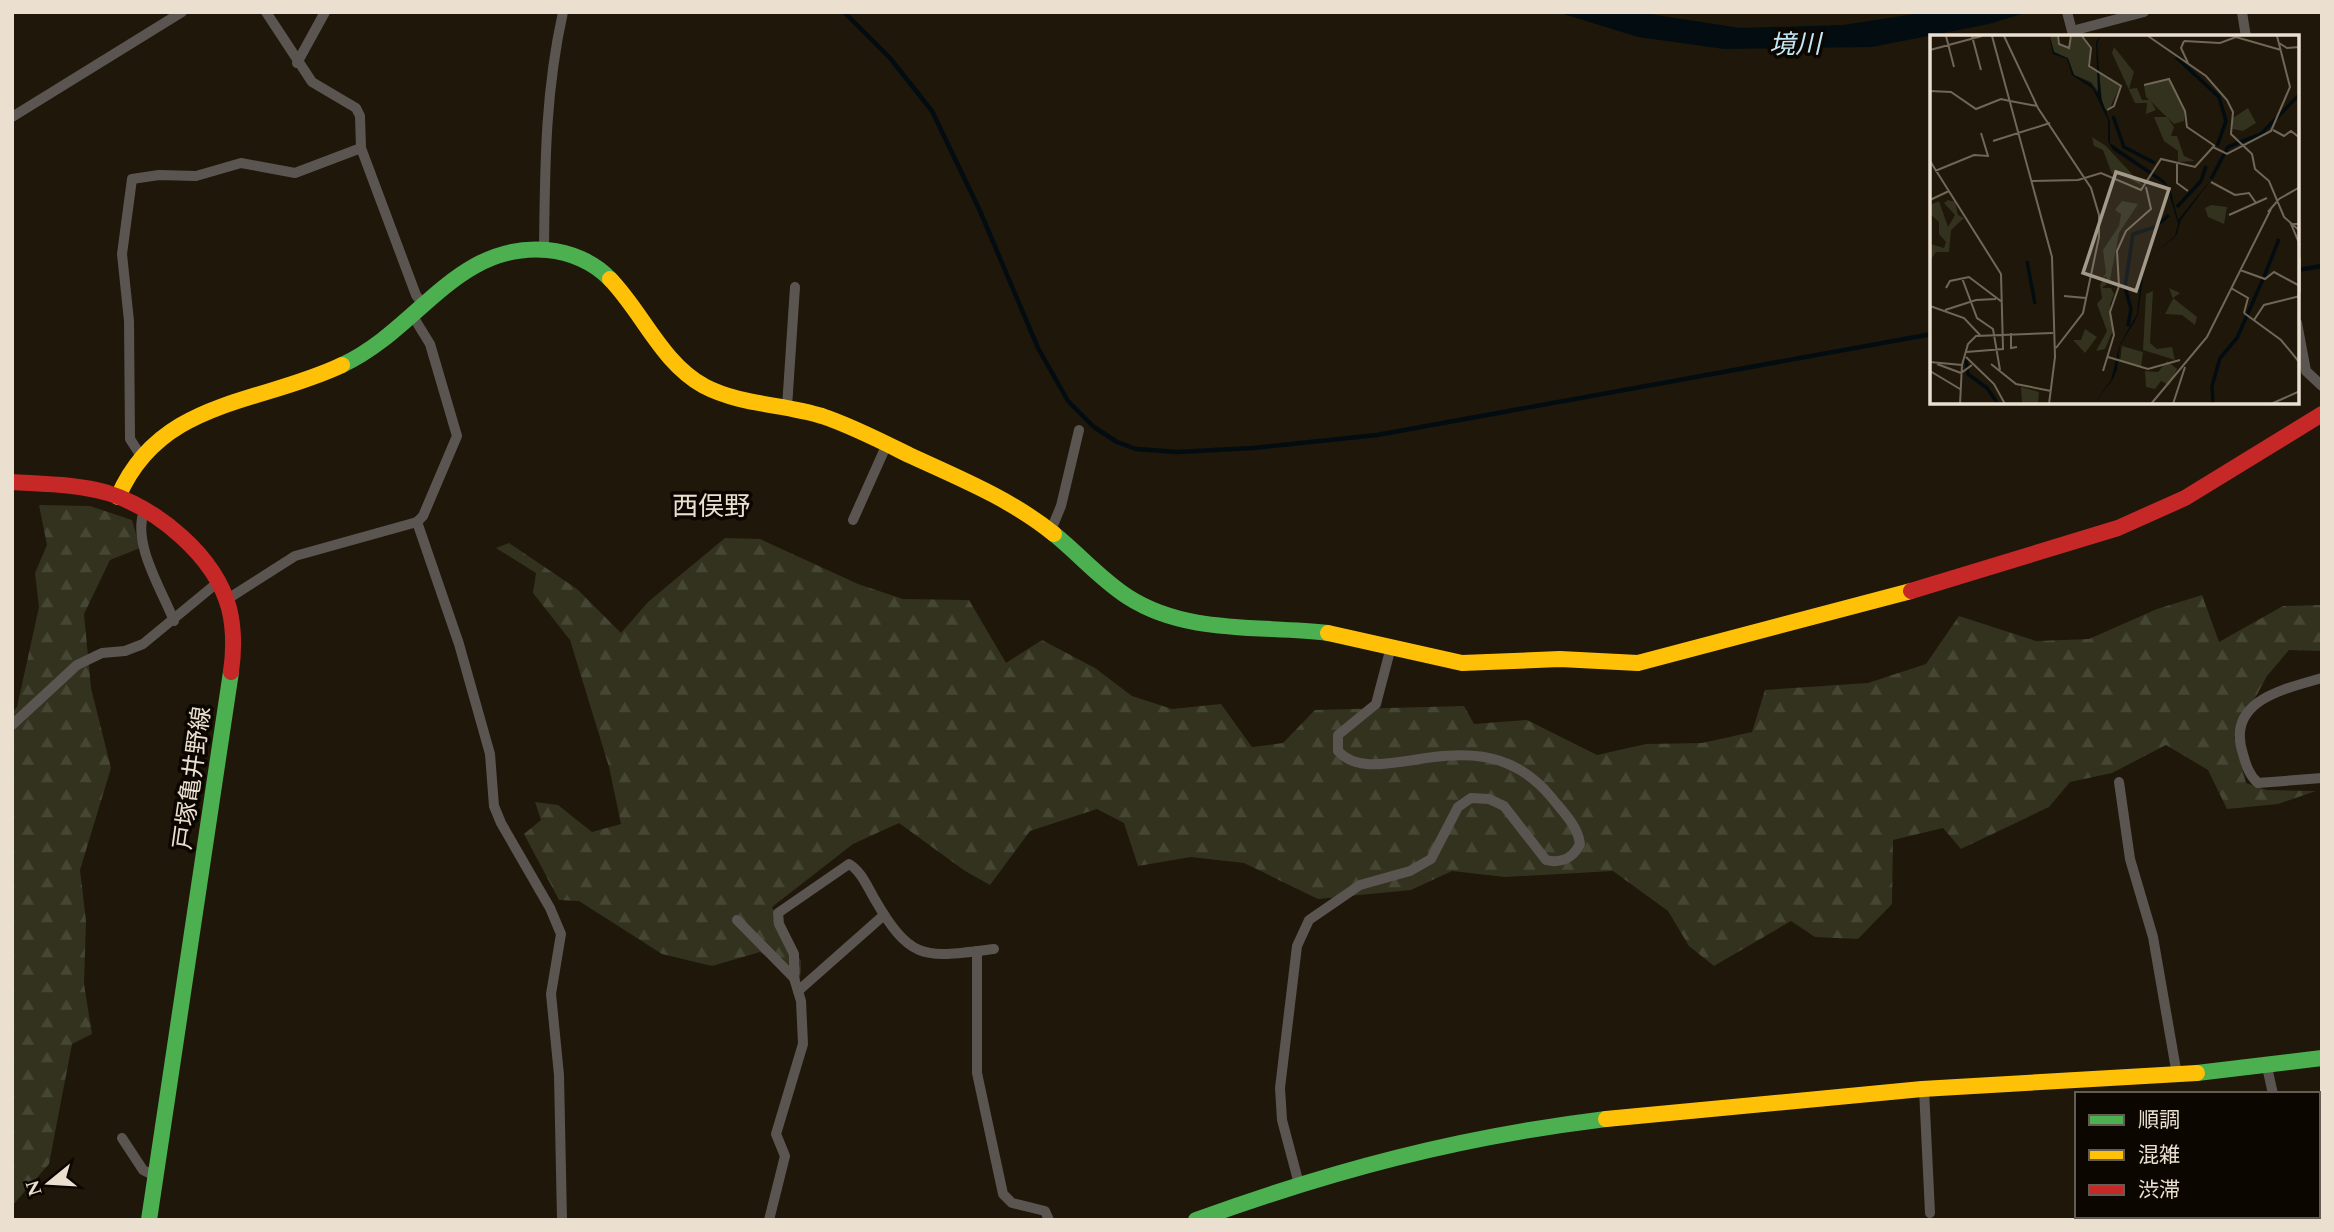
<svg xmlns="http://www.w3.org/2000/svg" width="2334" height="1232" font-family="Spectral,'Noto Sans JP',serif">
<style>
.forest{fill:url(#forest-firs)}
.water{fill:#030d11}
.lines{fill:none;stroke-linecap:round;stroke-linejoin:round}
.stream{stroke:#030d11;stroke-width:4.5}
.street{stroke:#5b5551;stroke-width:10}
.fast{stroke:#4caf50;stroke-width:16}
.slow{stroke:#ffc107;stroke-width:16}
.jam{stroke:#c62828;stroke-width:16}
.labels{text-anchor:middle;stroke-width:7;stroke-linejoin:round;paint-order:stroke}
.street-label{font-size:24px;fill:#ebe0d0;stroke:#0c0600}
.water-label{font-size:26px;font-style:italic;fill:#c2e9f9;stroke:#0c0600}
.neighbourhood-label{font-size:26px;fill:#ebe0d0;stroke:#0c0600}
.inset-river{fill:none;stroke:#030d11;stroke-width:3.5}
.inset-road{fill:none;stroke:#716759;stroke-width:2}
.view{fill:#a49a8a;fill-opacity:0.15;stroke:#a49a8a;stroke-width:3.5}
.inset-edge{fill:none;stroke:#ebe0d0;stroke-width:3.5}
</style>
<defs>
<pattern id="forest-firs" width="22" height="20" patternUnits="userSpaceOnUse" patternTransform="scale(1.75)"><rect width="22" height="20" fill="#32321f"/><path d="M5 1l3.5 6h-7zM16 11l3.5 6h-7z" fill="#464634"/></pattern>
</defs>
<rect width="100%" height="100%" fill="#1f1709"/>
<!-- forest -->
<g class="forest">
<path d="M 39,505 L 90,506 L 132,520 L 140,548 L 110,560 L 84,614 L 91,688 L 111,768 L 80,870 L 86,921 L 84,984 L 92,1034 L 72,1044 L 49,1164 L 12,1206 L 12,712 L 17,707 L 39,607 L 35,573 L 47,545 Z"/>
<path d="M 725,538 L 760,539 L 858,584 L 903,599 L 969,600 L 1006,663 L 1042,640 L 1095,668 L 1132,696 L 1172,709 L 1221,704 L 1252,747 L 1283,743 L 1315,710 L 1464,706 L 1474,724 L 1527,720 L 1597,755 L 1646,744 L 1702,743 L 1752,732 L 1765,690 L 1868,683 L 1926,664 L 1959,616 L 2036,641 L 2089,639 L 2157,609 L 2202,595 L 2219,642 L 2283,606 L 2322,605 L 2322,651 L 2289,650 L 2267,676 L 2234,737 L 2246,783 L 2267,790 L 2316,791 L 2278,804 L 2227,809 L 2208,770 L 2166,745 L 2112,773 L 2070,782 L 2049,807 L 1961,849 L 1943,828 L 1893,840 L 1892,904 L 1858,939 L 1815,937 L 1791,921 L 1714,966 L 1689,946 L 1668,911 L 1613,871 L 1505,877 L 1452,871 L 1411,890 L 1318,899 L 1244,863 L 1191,857 L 1138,866 L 1124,823 L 1097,809 L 1030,831 L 990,885 L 965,871 L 899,823 L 853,844 L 772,907 L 801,961 L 800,980 L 760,952 L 712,966 L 662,954 L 579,901 L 559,900 L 524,834 L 541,820 L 535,802 L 558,805 L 592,832 L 621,824 L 609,767 L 570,640 L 533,593 L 536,573 L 496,548 L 509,543 L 577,589 L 621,633 L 648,602 Z"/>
</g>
<!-- water -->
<path class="water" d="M 1557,12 L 1637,12 L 1740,28 L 1843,25 L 1927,12 L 2028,12 L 1989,24 L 1872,47 L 1724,49 L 1638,37 Z"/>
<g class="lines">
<!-- stream -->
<g class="stream">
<path d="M 844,12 L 890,58 L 932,111 L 980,211 L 1038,348 L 1068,401 L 1094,427 L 1117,442 L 1136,449 L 1177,452 L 1253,448 L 1377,435 L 1932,334"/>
<path d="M 2297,270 L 2322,266"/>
</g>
<!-- street -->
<g class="street">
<path d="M 266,12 L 312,82 L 356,108 L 360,116 L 361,148"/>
<path d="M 2067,12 L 2072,31 L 2144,12"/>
<path d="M 2242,12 L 2246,37"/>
<path d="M 297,63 L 325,12"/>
<path d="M 12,117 L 182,12"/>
<path d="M 544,248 C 545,166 545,93 563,12"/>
<path d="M 414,318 L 430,344 L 457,436 L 423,516 L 417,522 L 459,644 L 490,754 L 494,806 L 501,823 L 550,908 L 561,934 L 551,994 L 559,1075 L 562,1220"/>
<path d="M 2297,323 L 2306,371 L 2322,386"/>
<path d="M 787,407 L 795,287"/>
<path d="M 141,456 L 130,439 L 129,321 L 122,254 L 132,179 L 159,175 L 196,176 L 241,163 L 295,173 L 361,148 L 416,295 L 424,306"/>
<path d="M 144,511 C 132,544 162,590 174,621"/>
<path d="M 853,520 L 887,444"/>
<path d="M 1051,530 L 1061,506 L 1079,430"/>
<path d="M 226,600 L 295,556 L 417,522"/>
<path d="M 2322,678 C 2285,689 2225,700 2243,754 C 2246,765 2249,775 2258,783 L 2322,778"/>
<path d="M 12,725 L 77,665 L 102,653 L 125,651 L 143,644 L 217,583"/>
<path d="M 2119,782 L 2130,859 L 2153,937 L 2177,1075"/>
<path d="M 737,920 L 794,978 L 801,1001 L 803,1044 L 776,1134 L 785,1156 L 769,1220"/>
<path d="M 977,951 L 977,1073 L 1003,1194 L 1012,1203 L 1045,1211 L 1049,1220"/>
<path d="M 794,978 L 794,954 L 779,924 L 778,913 L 849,864 C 861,871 867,886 874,898 C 912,964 925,957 994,949"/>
<path d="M 798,991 L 884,915"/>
<path d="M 2267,1067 L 2273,1094"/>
<path d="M 1924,1089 L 1930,1213"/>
<path d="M 122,1138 L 143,1170 L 155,1176"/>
<path d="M 1299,1184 L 1282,1120 L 1280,1088 L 1297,946 L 1309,920 L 1360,885 L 1410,871 L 1431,859 L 1458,807 L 1471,798 L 1489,799 L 1504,806 L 1546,860 C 1561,864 1573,858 1580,844 C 1578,826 1563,812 1552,798 C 1479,708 1377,795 1338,751 L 1338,735 L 1376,704 L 1391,647"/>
<path d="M 2318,1187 L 2322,1187"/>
<path d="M 2301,1216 L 2302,1220"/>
</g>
<!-- fast -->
<g class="fast">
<path d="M 342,365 C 418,330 456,242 547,250 C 570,252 594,262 610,279"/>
<path d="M 1054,534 C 1079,554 1100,579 1128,597 C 1187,635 1261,625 1328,633"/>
<path d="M 2197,1073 L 2322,1058"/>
<path d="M 149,1220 L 231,672"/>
<path d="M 1196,1220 C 1334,1170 1459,1137 1606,1119"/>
</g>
<!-- slow -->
<g class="slow">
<path d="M 610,279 C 643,313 661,362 704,386 C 740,405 783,404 822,416 C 852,426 881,441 909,455 C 959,478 1011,499 1054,534"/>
<path d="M 118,497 C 160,399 258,405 342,365"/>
<path d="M 1328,633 L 1462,663 L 1560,659 L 1638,663 L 1911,591"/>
<path d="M 1606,1119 L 1922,1089 L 2197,1073"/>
</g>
<!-- jam -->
<g class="jam">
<path d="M 12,482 C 44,484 77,484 108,493 C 158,509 215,556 229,608 C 234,628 234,651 231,672"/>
<path d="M 1911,591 L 2118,528 L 2185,498 L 2322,414"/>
</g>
</g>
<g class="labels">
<!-- street labels -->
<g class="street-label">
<text transform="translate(192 778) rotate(-82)" y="8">戸塚亀井野線</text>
</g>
<!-- water labels -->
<g class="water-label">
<text transform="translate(1795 44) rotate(-1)" y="9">境川</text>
</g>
<!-- neighbourhood labels -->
<g class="neighbourhood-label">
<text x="711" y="515">西俣野</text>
</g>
</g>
<!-- overview -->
<g transform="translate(1930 35)">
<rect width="369" height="369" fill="#1f1709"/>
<path d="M 184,12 L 204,37 L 199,54 L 207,53 L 212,65 L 220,65 L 226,75 L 216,79 L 217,68 L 205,68 L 182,18 ZM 224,82 L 237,82 L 244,92 L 241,101 L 247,101 L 254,121 L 265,126 L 248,127 L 248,116 L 234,106 ZM 162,102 L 176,111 L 213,151 L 186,136 L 182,139 L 173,115 L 164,111 ZM 18,165 L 25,167 L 28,180 L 34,183 L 21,195 L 19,217 L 6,217 L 0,226 L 0,209 L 14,213 L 16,207 L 9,199 L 9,187 L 0,179 L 0,170 L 9,166 L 18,192 L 25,180 L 14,168 ZM 192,166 L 208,169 L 189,198 L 179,250 L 176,241 L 172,244 L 176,238 L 173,215 L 189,191 L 191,179 L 185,175 ZM 173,244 L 177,249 L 172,253 L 181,253 L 184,259 L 180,270 L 183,295 L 175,314 L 166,316 L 177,296 L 167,269 L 172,263 L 170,250 ZM 223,256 L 220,308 L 227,314 L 242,312 L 245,325 L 213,315 L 216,259 ZM 155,294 L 167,302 L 155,318 L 143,305 L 151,305 ZM 91,352 L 109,357 L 108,369 L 92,369 Z" fill="#32321f"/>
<path d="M 120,1 L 127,1 L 128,9 L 139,14 L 142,1 L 152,1 L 160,14 L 158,29 L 168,36 L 170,59 L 161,47 L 144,40 L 138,23 L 124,17 ZM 169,37 L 190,51 L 180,73 L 175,74 L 172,66 ZM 238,44 L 255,76 L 254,86 L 244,89 L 216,62 L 214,51 ZM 318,73 L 326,88 L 313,96 L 303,94 L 303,83 ZM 281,170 L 297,172 L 294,189 L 278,182 L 275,173 ZM 239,253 L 250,258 L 243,263 L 267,282 L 265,290 L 252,280 L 235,279 L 243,264 ZM 192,311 L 213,317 L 211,332 L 190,326 ZM 237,326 L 247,334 L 239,350 L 231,346 L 225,354 L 216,352 L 215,336 L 228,337 Z" fill="#32321f"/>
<path d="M 119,1 L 124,17 L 138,24 L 144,40 L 161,49 L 168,59 L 166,8 L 167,5 L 171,1 L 167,8 L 171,63 L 180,87 L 180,108 L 235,146 L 241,157 L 248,185 L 283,142 L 251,185 L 246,201 L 215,227 L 208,279 L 204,288 L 190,310 L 187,335 L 183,344 L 164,369 L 181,345 L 190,309 L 207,279 L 213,229 L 245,201 L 248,189 L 237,151 L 183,115 L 178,106 L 178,85 L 163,54 L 142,40 L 137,24 L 123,19 Z" fill="#030d11"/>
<path class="inset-river" d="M 246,22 L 289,62 L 296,86 L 287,111M 183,81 L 194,112 L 225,128M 281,144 L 298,112 L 331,99 L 370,59M 247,172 L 271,146 L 276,131M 97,226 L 105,269M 334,242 L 349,204M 198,291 L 201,274 L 195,252 L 203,199 L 225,192 L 239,180M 36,324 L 38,339 L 57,353 L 68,369M 283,369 L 282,351 L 290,323 L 307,303 L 333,244"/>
<path class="inset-road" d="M 16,1 L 24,32M 42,1 L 51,35M 62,1 L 122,222 L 125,322 L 119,369M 74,1 L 108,73 L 161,153 L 169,180 L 169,202 L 153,278 L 126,313M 128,1 L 129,9 L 139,13 L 141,1M 152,1 L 161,13 L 159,31 L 191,51 L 184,71 L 177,75M 218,1 L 276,41 L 297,65 L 303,77 L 301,99 L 322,119 L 325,134 L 339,146 L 354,182 L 370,196M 254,6 L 290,8 L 306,2 L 351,15M 254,6 L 251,13 L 258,28M 349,8 L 357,13 L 370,12M 0,15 L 52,1M 214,50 L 239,44 L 255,76 L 257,92 L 285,111M 0,56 L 21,57 L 46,74 L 71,64 L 80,66M 80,66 L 107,71M 343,95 L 354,101 L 361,96 L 370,103M 63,106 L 120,88M 0,126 L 71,239 L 73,314 L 36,317M 247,129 L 247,148 L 258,156M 5,136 L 44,120 L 58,121 L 51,98M 102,146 L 148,145 L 171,138 L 211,155 L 231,124 L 265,132 L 283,112 L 297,119 L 341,96 L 360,52 L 347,1M 281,147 L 305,160 L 319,158 L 326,168M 0,165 L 19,156M 338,177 L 349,164 L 370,152M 299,180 L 337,163M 370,189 L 361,189 L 370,210M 370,223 L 370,257M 310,235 L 335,244 L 344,237 L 368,250M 32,243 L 47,283 L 63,294 L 70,335M 16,253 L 20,246 L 39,242 L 72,267M 301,253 L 318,263 L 314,278M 134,261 L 156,263M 0,271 L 34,283 L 50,300M 15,275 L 46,265 L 66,264M 314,278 L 351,305 L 370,328M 324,285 L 334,270 L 370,261M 81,298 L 81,313 L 87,312M 36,322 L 64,349 L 75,369M 178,322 L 218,334 L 250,325M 0,327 L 32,330M 7,329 L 31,338 L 42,330M 61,329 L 86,349 L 121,356M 0,336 L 30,354M 173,336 L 184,300 L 180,277 L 189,251 L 187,216 L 196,196 L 221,174 L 216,152M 30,369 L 32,330 L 38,309 L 46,301 L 123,298M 221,369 L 277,302 L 341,174M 243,369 L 255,332M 341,369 L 370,356"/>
<path class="view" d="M 186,137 L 239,154 L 206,256 L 153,238 Z"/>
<rect width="369" height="369" class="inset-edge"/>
</g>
<!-- border -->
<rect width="2334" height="1232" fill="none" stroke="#ebe0d0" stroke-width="28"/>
<!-- legend -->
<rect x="2075" y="1092" width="245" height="126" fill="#0c0600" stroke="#655d53" stroke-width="2"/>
<rect x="2089" y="1115" width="35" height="10" fill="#4caf50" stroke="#655d53" stroke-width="2"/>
<text x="2138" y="1127" font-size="21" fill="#ebe0d0">順調</text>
<rect x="2089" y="1150" width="35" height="10" fill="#ffc107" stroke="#655d53" stroke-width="2"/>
<text x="2138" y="1162" font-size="21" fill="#ebe0d0">混雑</text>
<rect x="2089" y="1185" width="35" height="10" fill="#c62828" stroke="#655d53" stroke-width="2"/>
<text x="2138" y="1197" font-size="21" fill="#ebe0d0">渋滞</text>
<!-- north arrow -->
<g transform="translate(49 1183) rotate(252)" stroke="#0c0600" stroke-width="5" paint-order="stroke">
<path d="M0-5L12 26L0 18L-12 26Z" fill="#ebe0d0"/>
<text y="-10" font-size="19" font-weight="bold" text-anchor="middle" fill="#ebe0d0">N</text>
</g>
</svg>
